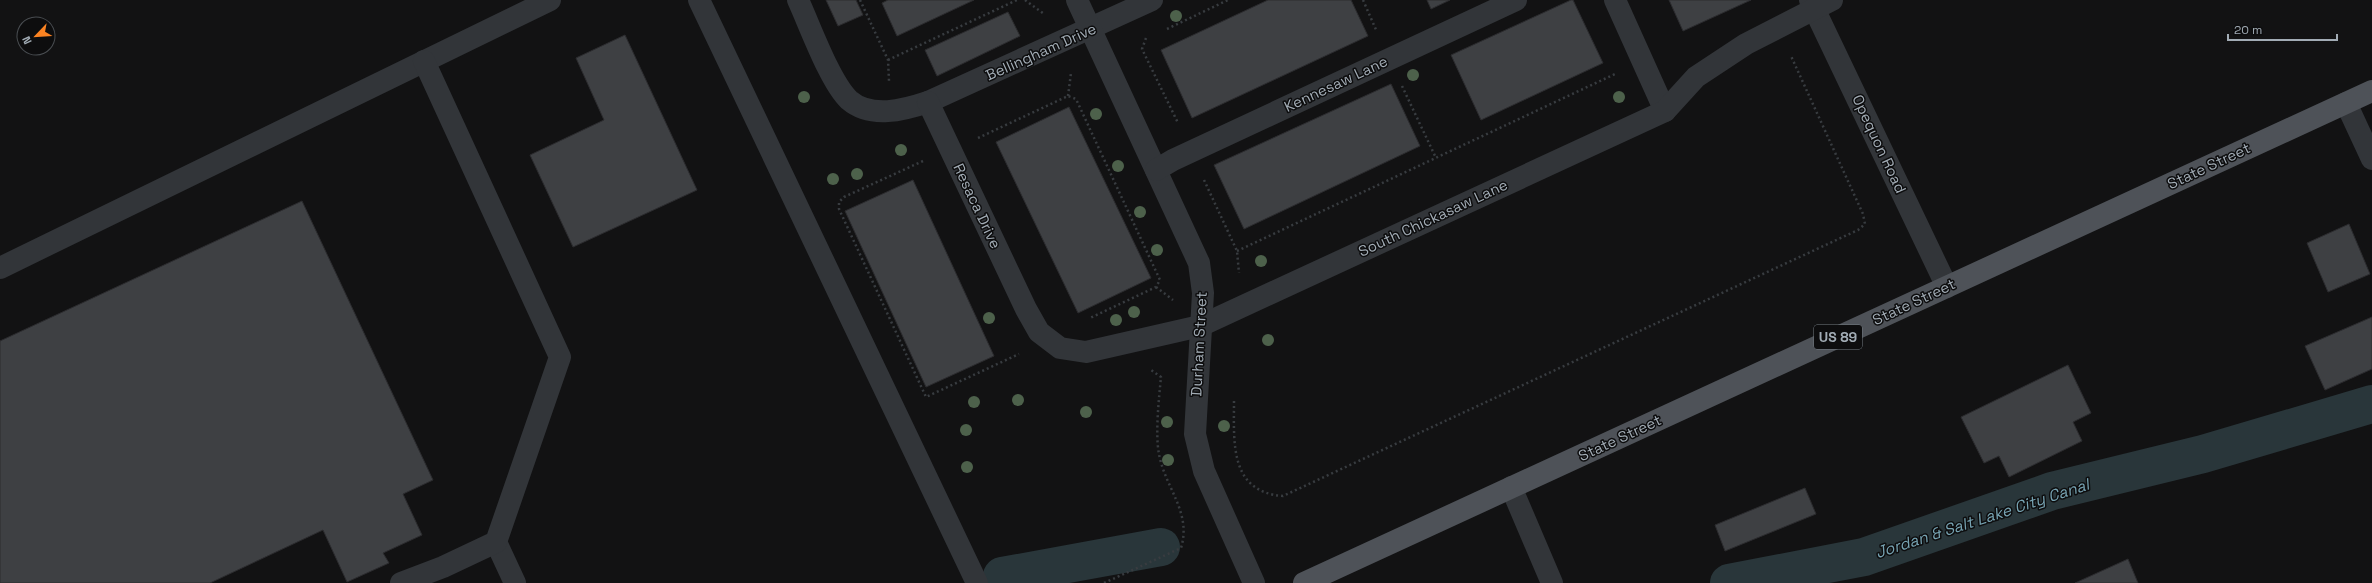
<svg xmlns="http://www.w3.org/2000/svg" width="2372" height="583" font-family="'Space Grotesk',sans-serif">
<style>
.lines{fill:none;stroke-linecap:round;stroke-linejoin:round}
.canal{stroke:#29363a;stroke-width:38}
.building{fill:#3e4043;stroke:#2c2c2f}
.path{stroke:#383c40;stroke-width:2.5;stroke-dasharray:2 3;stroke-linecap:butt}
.minor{stroke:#323539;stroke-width:22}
.major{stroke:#4e5258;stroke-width:22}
.tree{fill:#4d614b}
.labels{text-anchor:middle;stroke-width:3;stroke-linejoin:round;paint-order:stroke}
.shield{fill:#0d0d0e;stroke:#757c83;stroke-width:1}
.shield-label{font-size:14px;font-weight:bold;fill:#a2acb5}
.street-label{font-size:15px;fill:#a2acb5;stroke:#0d0d0e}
.water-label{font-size:16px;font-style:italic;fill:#77a3b2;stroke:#0d0d0e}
</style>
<rect width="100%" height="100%" fill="#121213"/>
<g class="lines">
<!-- canal -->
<g class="canal">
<path d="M 1002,576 L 1161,547"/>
<path d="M 1729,583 L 1864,557 L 2052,491 L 2203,454 L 2372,404"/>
</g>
</g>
<!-- building -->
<g class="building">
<path d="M 826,0 L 856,0 L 863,15 L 838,26 Z"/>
<path d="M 888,0 L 974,0 L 897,36 L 882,3 Z"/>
<path d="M 1268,0 L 1351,0 L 1368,36 L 1192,118 L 1161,50 Z"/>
<path d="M 1427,0 L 1450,0 L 1431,9 Z"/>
<path d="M 1571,0 L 1573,0 L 1603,63 L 1481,120 L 1451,55 Z"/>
<path d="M 1669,0 L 1751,0 L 1683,31 Z"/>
<path d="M 1008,12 L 1020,36 L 937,76 L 925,50 Z"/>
<path d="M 625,35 L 697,190 L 573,247 L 530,155 L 604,120 L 576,58 Z"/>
<path d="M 1391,84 L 1420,146 L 1244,229 L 1214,165 Z"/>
<path d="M 1069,107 L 1151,278 L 1078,313 L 996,142 Z"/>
<path d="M 913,180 L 994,356 L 926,387 L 845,211 Z"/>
<path d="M 302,201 L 433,480 L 403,494 L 422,535 L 383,553 L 389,563 L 347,582 L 323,530 L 210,583 L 0,583 L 0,341 Z"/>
<path d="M 2349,224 L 2370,274 L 2328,292 L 2307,243 Z"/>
<path d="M 2372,317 L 2372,369 L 2325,390 L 2305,346 Z"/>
<path d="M 2068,365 L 2091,413 L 2073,422 L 2082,441 L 2009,477 L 1999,456 L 1984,463 L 1961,417 Z"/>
<path d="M 1805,488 L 1816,514 L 1725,551 L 1715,525 Z"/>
<path d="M 2128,559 L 2138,583 L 2075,583 Z"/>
</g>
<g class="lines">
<!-- path -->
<g class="path">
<path d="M 860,0 L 888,60 L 889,81"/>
<path d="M 1025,0 L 1044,14"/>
<path d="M 1363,0 L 1377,32"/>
<path d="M 1167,29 L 1228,0"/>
<path d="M 1146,38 L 1142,49 L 1178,123"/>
<path d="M 888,60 L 1017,0"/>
<path d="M 1402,86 L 1436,158"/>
<path d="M 1068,96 L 1071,73"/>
<path d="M 978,138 L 1068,96 L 1076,99 L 1160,280 L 1156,287 L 1090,318"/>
<path d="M 923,161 L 844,197 L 839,202 L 839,209 L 926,397 L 1019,354"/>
<path d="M 1204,180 L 1237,251 L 1239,273"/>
<path d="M 1237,251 L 1615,74"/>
<path d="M 1156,287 L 1173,300"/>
<path d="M 1234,401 C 1234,442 1229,492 1283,496 L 1858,230 L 1865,224 L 1863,214 L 1791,56"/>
<path d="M 1104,583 L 1181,548 C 1192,512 1165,488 1159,454 C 1155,434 1159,398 1161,377 L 1151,370"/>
</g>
<!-- minor -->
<g class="minor">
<path d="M 699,0 L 977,583"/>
<path d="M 798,0 C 810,26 830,82 849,100 C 871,119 904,110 928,102 L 1152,0"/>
<path d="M 1077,0 L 1199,263 L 1203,293 L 1195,434 L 1204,471 L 1254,583"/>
<path d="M 1615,0 L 1665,111"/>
<path d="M 1810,0 L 1947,287"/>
<path d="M 928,102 L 1026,309 L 1039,332 L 1060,348 L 1086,352 L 1200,326 L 1665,111 L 1696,77 L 1746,44 L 1832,0"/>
<path d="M 2346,103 L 2372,159"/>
<path d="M 1156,170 L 1173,160 L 1516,0"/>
<path d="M 0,268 L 550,0"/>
<path d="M 1511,487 L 1552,583"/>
<path d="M 496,542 L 515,583"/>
<path d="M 401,583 L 443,567 L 496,542 L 560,357 L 424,61"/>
</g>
<!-- major -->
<path class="major" d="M 1304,583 L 2372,91"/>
</g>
<!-- trees -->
<g class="tree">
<circle cx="1176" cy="16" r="6"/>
<circle cx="1413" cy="75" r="6"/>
<circle cx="804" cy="97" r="6"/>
<circle cx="1619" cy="97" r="6"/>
<circle cx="1096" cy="114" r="6"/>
<circle cx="901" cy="150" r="6"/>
<circle cx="1118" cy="166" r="6"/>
<circle cx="857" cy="174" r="6"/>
<circle cx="833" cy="179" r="6"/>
<circle cx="1140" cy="212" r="6"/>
<circle cx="1157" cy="250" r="6"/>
<circle cx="1261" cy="261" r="6"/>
<circle cx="1134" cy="312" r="6"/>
<circle cx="989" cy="318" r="6"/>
<circle cx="1116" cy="320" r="6"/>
<circle cx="1268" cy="340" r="6"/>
<circle cx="1018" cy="400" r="6"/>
<circle cx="974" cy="402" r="6"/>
<circle cx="1086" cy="412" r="6"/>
<circle cx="1167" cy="422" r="6"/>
<circle cx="1224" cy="426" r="6"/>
<circle cx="966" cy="430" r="6"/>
<circle cx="1168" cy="460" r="6"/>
<circle cx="967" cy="467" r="6"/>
</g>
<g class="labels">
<!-- shield labels -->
<rect class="shield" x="1814" y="325" width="48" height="24" rx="3"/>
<g class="shield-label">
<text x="1838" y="342">US 89</text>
</g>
<!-- street labels -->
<g class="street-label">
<text transform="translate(1041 52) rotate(-24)" y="5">Bellingham Drive</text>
<text transform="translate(1336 84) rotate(-25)" y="5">Kennesaw Lane</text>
<text transform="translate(1879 144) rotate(65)" y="5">Opequon Road</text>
<text transform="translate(2209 166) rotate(-25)" y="5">State Street</text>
<text transform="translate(977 206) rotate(65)" y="5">Resaca Drive</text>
<text transform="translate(1433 218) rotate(-25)" y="5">South Chickasaw Lane</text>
<text transform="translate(1914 302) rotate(-25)" y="5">State Street</text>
<text transform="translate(1199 344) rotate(-87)" y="5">Durham Street</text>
<text transform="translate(1620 438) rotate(-25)" y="5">State Street</text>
</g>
<!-- water labels -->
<g class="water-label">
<text transform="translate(1982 518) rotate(-18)" y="6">Jordan &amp; Salt Lake City Canal</text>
</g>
</g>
<!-- north arrow -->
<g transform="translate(36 36) rotate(245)"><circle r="19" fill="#0d0d0e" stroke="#494d51"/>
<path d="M0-3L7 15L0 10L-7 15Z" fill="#fb8322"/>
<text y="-6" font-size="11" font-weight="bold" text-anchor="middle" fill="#a2acb5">N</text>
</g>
<!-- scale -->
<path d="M2228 34v6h109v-6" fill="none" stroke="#a2acb5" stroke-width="2"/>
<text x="2234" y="34" font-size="12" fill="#a2acb5" stroke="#0d0d0e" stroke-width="3" paint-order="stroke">20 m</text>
</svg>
